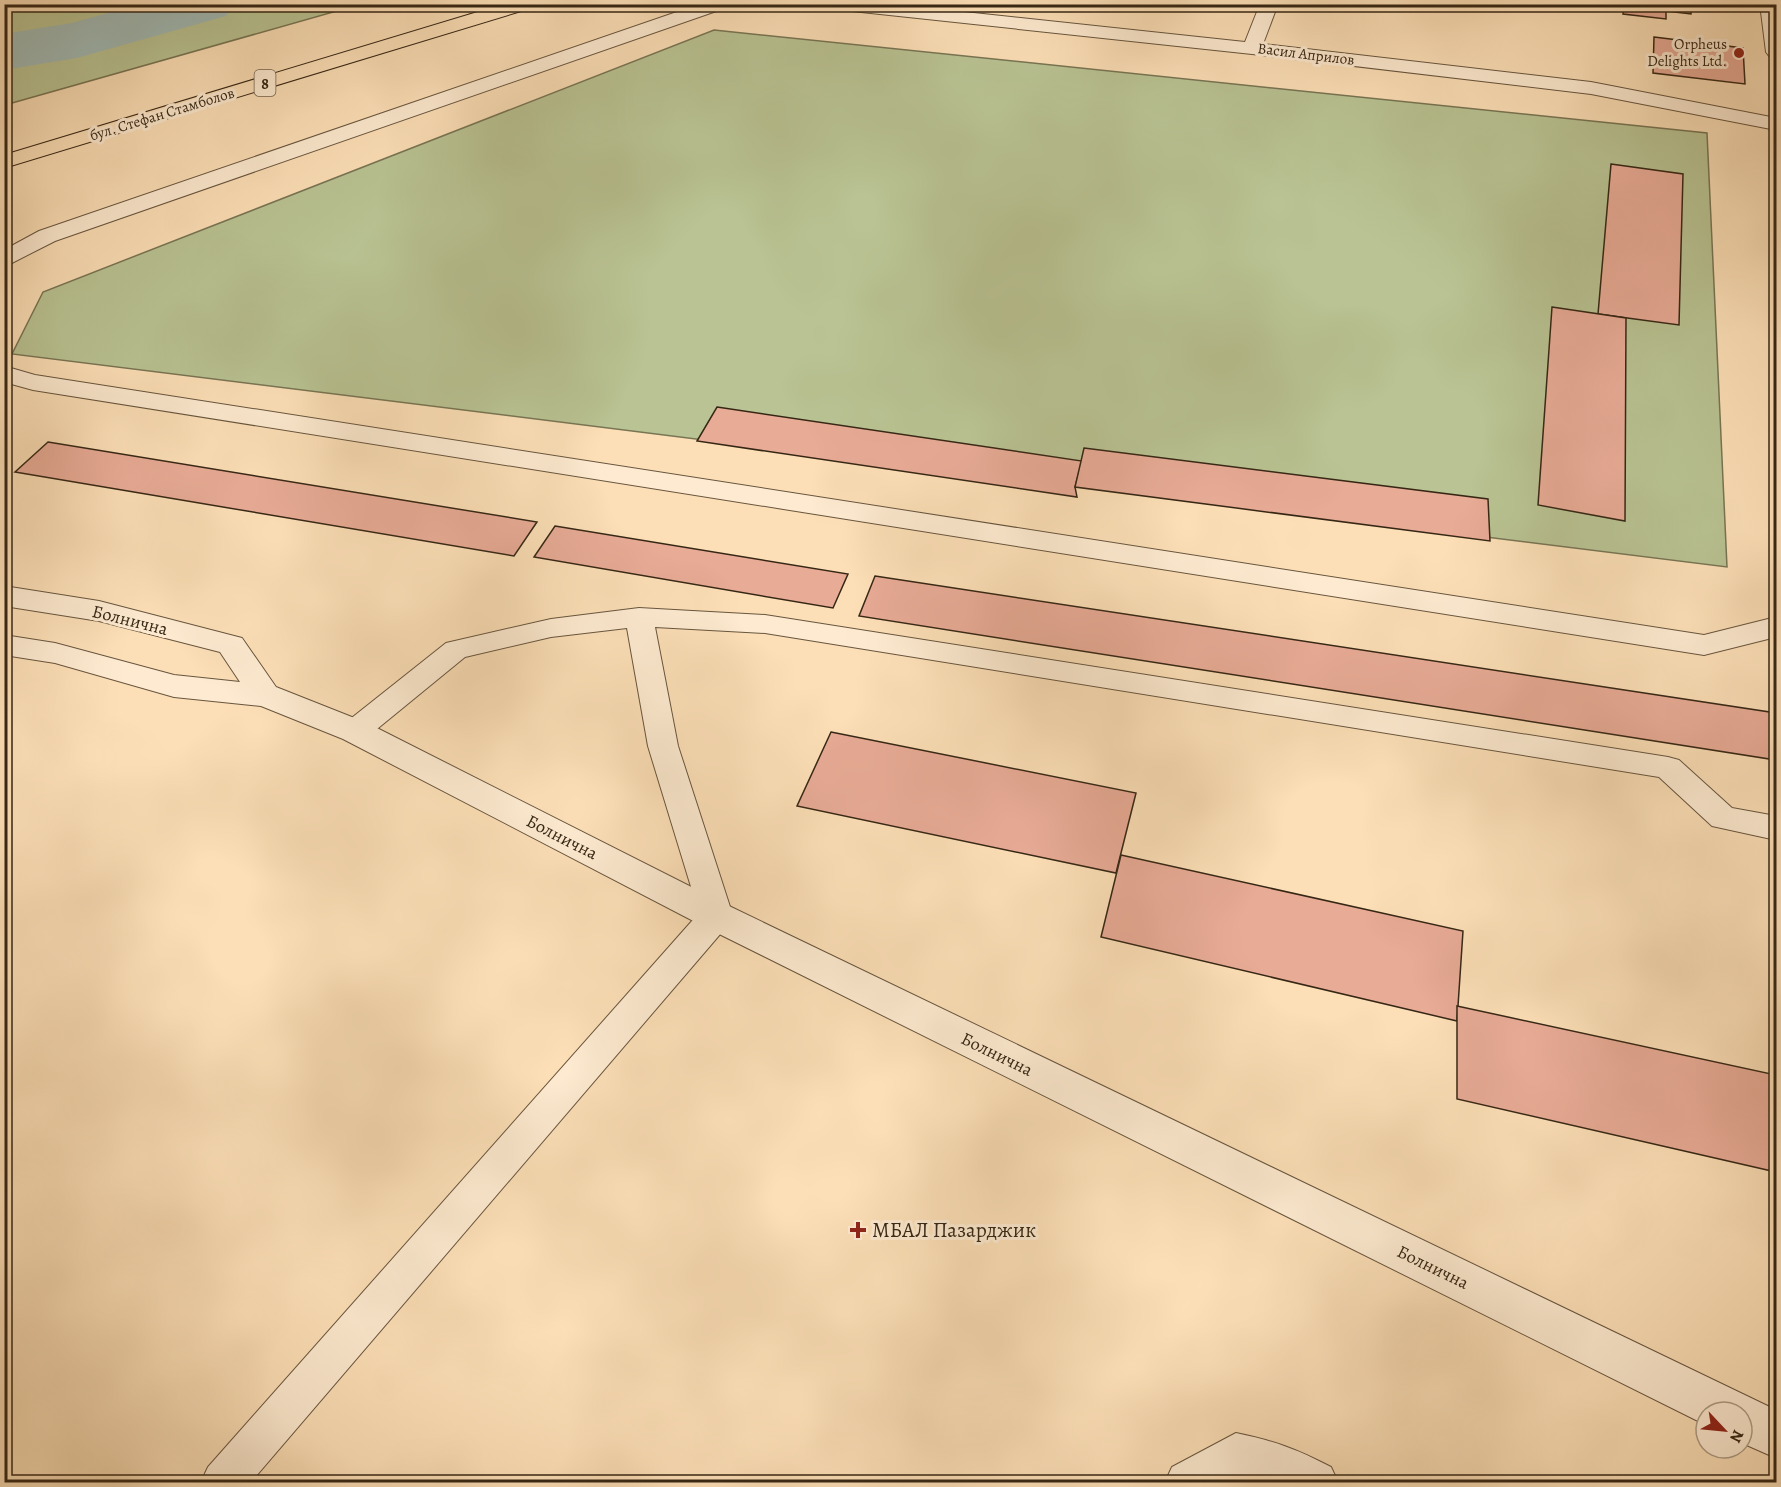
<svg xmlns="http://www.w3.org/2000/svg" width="1781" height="1487" font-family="Alegreya,serif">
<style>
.green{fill:#b9c393;stroke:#787554;stroke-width:1.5}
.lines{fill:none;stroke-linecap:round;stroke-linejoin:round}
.river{fill:#a1bbb6;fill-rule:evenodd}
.building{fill:#e8ab96;stroke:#362715;stroke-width:1.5}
.service-casing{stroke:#68553e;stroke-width:2}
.minor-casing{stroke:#68553e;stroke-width:2}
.tertiary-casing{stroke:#68553e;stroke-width:2}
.primary-casing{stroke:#362715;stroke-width:2}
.service{fill:#fdead0;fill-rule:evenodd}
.minor{fill:#fdead0;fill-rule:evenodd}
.tertiary{fill:#fdead0;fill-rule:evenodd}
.primary{fill:#fcdfb7;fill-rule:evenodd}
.poi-dot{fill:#8f2418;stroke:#fdead0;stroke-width:2}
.labels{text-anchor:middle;stroke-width:6;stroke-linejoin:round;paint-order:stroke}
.far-poi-label{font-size:15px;fill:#362715;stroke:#fdead0;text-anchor:end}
.far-street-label{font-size:15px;fill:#362715;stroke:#fdead0}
.shield{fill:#fdead0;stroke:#72624d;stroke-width:1.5}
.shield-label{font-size:16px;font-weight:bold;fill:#362715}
.street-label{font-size:18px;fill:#362715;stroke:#fdead0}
.near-poi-label{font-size:21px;fill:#362715;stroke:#fdead0;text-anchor:start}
</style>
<rect width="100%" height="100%" fill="#fcdfb7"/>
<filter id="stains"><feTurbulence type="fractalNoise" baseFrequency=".00333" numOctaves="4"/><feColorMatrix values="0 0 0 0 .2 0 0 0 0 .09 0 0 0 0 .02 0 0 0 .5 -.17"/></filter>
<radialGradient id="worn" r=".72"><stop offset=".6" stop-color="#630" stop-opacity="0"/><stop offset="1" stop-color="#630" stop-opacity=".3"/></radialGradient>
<!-- green -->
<g class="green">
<path d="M 5,4 L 358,4 L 358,5 L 5,105 Z"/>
<path d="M 714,30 L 1707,133 L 1727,567 L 12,354 L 43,292 Z"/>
</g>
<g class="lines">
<!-- river -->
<path class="river" d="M 140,4 L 234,4 L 226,16 L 77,58 L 4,70 L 4,34 L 72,23 Z"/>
</g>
<!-- building -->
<g class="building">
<path d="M 1624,4 L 1691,4 L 1691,14 L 1666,11 L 1666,19 L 1623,14 Z"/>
<path d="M 1654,37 L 1743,48 L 1745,84 L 1653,73 Z"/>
<path d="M 1611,164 L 1683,174 L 1679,325 L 1598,314 Z"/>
<path d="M 1552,307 L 1626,318 L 1625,521 L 1538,505 Z"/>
<path d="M 717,407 L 1082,461 L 1075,487 L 1077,497 L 697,441 Z"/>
<path d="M 48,442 L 537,522 L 514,556 L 15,472 Z"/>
<path d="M 1084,448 L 1488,499 L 1490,541 L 1075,487 Z"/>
<path d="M 555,526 L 848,574 L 833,608 L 534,557 Z"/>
<path d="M 875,576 L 1776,713 L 1776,760 L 859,616 Z"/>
<path d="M 831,732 L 1136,793 L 1116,873 L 797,806 Z"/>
<path d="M 1121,855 L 1463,931 L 1457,1021 L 1101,937 Z"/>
<path d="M 1457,1006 L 1776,1075 L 1776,1172 L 1457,1099 Z"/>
</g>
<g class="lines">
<!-- service casing -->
<g class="service-casing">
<g id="service">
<path d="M 639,608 L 765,615 L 1668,757 L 1679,760 L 1732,808 L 1776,816 L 1776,840 L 1712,826 L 1659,777 L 765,633 L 655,627 L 678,746 L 733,916 L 728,925 L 251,1482 L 201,1482 L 208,1467 L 699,913 L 648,746 L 627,628 L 551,637 L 465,657 L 366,738 L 355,741 L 344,738 L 340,731 L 344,724 L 446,643 L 551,619 Z"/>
<path d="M 1236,1433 C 1275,1441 1296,1449 1331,1467 L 1338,1482 L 1268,1482 L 1239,1476 L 1228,1482 L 1165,1482 L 1172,1467 Z"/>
</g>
</g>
<!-- minor casing -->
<g class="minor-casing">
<g id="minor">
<path d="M 700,4 L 728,4 L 725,8 L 55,241 L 4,267 L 4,250 L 39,231 Z"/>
<path d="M 824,4 L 890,4 L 1245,42 L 1260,4 L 1278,4 L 1263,44 L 1591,82 L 1776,118 L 1776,130 L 1591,94 L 1252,54 L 833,9 Z"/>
<path d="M 1760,4 L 1776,4 L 1776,58 L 1769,56 L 1766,52 Z"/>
<path d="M 4,366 L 35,375 L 1704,635 L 1776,617 L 1776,637 L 1704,655 L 33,390 L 4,382 Z"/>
</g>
</g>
<!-- tertiary casing -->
<g class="tertiary-casing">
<path id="tertiary" d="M 4,586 L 99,601 L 242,638 L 276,687 L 367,723 L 729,906 L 1776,1410 L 1776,1458 L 1742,1443 L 1742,1412 L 1706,1412 L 1706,1425 L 703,926 L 343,739 L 261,706 L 174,697 L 55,663 L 4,655 L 4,635 L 55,643 L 174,675 L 240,682 L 220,652 L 99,621 L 4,606 Z"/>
</g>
<!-- primary casing -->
<g class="primary-casing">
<path id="primary" d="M 504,4 L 534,4 L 531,8 L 4,168 L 4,155 Z"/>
</g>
<!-- service -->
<use href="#service" class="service"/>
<!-- minor -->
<use href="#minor" class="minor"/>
<!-- tertiary -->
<use href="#tertiary" class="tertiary"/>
<!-- primary -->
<use href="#primary" class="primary"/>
</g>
<!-- markers -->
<g class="poi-dot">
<circle cx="1739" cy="53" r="6"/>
<path d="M855 1221h6v6h6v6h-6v6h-6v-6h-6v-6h6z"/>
</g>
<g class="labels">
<!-- far-poi labels -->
<g class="far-poi-label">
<text x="1727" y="49">Orpheus<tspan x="1727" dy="17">Delights Ltd.</tspan></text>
</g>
<!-- far-street labels -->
<g class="far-street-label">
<text transform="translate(1306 54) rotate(7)" y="5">Васил Априлов</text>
<text transform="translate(162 114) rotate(-17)" y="5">бул. Стефан Стамболов</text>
</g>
<!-- shield labels -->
<rect class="shield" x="254.5" y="70" width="21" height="26" rx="4.5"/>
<g class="shield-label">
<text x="265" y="89">8</text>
</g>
<!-- street labels -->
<g class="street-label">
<text transform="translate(130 620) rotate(14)" y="6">Болнична</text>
<text transform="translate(562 837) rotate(27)" y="6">Болнична</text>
<text transform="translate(997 1054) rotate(26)" y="6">Болнична</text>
<text transform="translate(1433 1267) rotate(26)" y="6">Болнична</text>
</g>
<!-- near-poi labels -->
<g class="near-poi-label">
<text x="872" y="1237">МБАЛ Пазарджик</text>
</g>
</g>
<!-- margin -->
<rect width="1781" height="1487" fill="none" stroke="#fcdfb7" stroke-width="24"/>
<rect x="6" y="6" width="1769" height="1475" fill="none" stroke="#362715" stroke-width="3"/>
<rect x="12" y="12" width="1757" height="1463" fill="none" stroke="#362715" stroke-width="1.5"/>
<!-- north arrow -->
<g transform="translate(1724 1430) rotate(116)"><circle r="28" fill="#fdead0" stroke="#ad9c85" stroke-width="1.5"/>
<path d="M0-4.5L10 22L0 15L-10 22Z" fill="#8f2418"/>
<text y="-9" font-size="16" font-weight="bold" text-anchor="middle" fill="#362715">N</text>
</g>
<rect width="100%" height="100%" filter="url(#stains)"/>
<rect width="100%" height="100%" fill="url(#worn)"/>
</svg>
